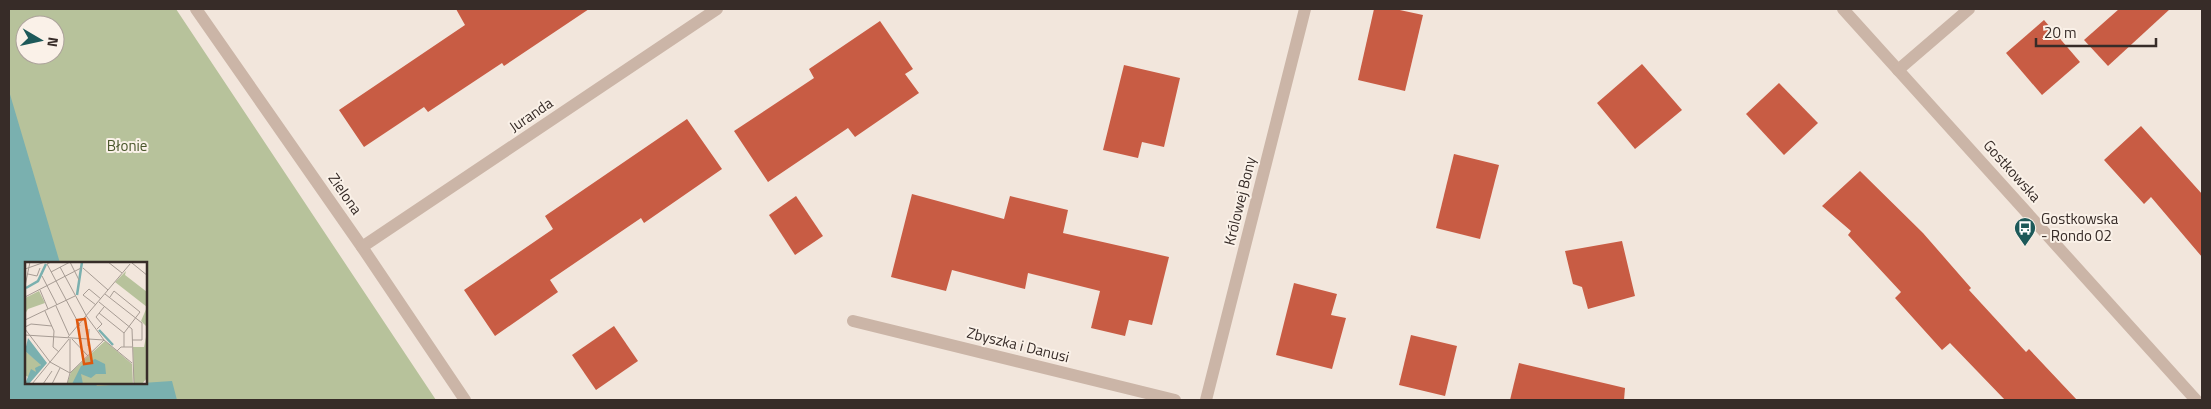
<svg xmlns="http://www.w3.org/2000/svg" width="2211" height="409" font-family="'Titillium Web',sans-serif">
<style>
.green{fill:#b7c29b;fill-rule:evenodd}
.water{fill:#7ab0af}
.building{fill:#c85c44}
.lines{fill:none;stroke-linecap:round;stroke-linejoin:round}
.minor{stroke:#cbb5a7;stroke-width:12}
.labels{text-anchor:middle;stroke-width:4;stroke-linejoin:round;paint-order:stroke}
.street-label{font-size:15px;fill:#372c28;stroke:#faf1e8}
.park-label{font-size:15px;fill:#49562b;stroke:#faf1e8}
.poi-label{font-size:15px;fill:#372c28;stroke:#faf1e8;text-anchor:start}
.inset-river{fill:none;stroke:#7ab0af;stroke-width:2.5}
.inset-road{fill:none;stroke:#a79c94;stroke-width:1}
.view{fill:#df570d;fill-opacity:0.15;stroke:#df570d;stroke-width:2.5}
.inset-edge{fill:none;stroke:#372c28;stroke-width:2.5}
</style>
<rect width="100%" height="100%" fill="#f2e6dc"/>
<!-- green -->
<path class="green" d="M 9,9 L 176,9 L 436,400 L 9,400 ZM 25,25 L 55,25 L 55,55 L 25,55 ZM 26,263 L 146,263 L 146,383 L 26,383 Z"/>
<!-- water -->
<path class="water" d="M 9,91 L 60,263 L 26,263 L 26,383 L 95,383 L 97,386 L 172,381 L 177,400 L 9,400 Z"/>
<!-- building -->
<g class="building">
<path d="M 456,9 L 589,9 L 504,66 L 502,63 L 428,112 L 424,107 L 364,147 L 339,110 L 465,25 Z"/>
<path d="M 1374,9 L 1395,9 L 1423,15 L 1405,91 L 1358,80 Z"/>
<path d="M 2119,9 L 2170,9 L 2108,66 L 2084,40 Z"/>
<path d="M 2044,20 L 2080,62 L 2042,95 L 2006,53 Z"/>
<path d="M 880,21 L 913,69 L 905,74 L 919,93 L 855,137 L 848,128 L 768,182 L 734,131 L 814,78 L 809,69 Z"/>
<path d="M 1642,64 L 1682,110 L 1635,149 L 1597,103 Z"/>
<path d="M 1124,65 L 1180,78 L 1164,147 L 1142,142 L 1138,158 L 1103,150 Z"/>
<path d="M 1779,83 L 1818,123 L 1784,155 L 1746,114 Z"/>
<path d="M 687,119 L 722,169 L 644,223 L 641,218 L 550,280 L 558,292 L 495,336 L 464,290 L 553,229 L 545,216 Z"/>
<path d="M 2141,126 L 2202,194 L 2202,257 L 2151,197 L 2144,204 L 2104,160 Z"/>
<path d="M 1454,154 L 1499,165 L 1480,239 L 1436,228 Z"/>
<path d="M 1860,171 L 1923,233 L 1971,288 L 1969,290 L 2026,352 L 2029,349 L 2077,400 L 2005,400 L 1950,343 L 1942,350 L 1895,298 L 1901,292 L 1848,235 L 1851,231 L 1822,206 Z"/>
<path d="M 912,194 L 1004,219 L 1010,196 L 1068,210 L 1063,233 L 1169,257 L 1152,325 L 1129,320 L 1125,336 L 1091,328 L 1100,291 L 1028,273 L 1025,289 L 952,270 L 946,291 L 891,277 Z"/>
<path d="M 796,196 L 823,236 L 795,255 L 769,215 Z"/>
<path d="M 1622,241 L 1635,296 L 1588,309 L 1582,287 L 1573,284 L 1565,251 Z"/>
<path d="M 1294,283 L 1337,294 L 1331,315 L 1346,318 L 1332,369 L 1276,355 Z"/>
<path d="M 614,326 L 638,361 L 596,390 L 572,355 Z"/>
<path d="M 1411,335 L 1457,346 L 1445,396 L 1399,385 Z"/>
<path d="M 1519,363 L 1625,388 L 1624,400 L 1510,400 Z"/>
</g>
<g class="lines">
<!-- minor -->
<g class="minor">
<path d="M 196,9 L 362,247 L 465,400"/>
<path d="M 1843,9 L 2196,400"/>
<path d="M 1898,70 L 1969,9"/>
<path d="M 362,247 L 717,9"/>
<path d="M 853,321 L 1175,400"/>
<path d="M 1206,400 L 1305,9"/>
</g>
</g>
<!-- icons -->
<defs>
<g id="bus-pin" transform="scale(1.125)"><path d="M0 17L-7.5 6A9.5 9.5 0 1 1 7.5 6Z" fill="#1d5959" stroke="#faf1e8"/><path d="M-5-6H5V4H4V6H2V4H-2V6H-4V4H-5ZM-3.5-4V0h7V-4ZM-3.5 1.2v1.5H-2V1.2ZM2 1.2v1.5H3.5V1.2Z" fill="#fff"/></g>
</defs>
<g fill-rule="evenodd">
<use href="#bus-pin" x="2025" y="228"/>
</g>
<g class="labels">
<!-- street labels -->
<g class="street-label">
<text transform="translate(531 115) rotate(-34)" y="5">Juranda</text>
<text transform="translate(2012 171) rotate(48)" y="5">Gostkowska</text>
<text transform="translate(345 194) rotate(55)" y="5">Zielona</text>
<text transform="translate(1240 201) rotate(-76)" y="5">Królowej Bony</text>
<text transform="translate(1018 345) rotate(14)" y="5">Zbyszka i Danusi</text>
</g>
<!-- park labels -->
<g class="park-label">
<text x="127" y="151">Błonie</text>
</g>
<!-- poi labels -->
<g class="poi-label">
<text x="2041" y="224">Gostkowska<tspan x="2041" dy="17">- Rondo 02</tspan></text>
</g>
</g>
<!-- overview -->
<g transform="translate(25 262)">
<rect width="122" height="122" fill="#f2e6dc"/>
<path d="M 101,9 L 100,13 L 122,30 L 122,65 L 116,59 L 122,45 L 90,20 ZM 14,29 L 20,41 L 3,47 L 0,52 L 0,36 ZM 122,70 L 122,116 L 117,122 L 109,122 L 108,85 L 119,85 ZM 80,79 L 107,102 L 108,122 L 42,122 L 46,110 ZM 0,89 L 16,102 L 11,110 L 3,115 L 0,113 Z" fill="#b7c29b"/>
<path d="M 3,76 L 22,101 L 4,122 L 0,122 L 6,107 L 11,110 L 10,106 L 16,103 L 0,89 ZM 70,97 L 80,102 L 81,112 L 71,112 L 66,116 L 56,112 L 58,122 L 47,122 L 56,104 Z" fill="#7ab0af"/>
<path class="inset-river" d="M 1,26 L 13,19 L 21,2M 52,33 L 57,0M 74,68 L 88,83"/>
<path class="inset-road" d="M 26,0 L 22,2 L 55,64M 45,0 L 54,18M 83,0 L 97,11M 107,1 L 123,14M 35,5 L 62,55 L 79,78 L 107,101M 58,6 L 83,28M 0,7 L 20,0M 26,10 L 45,0M 3,12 L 12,14 L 15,6M 17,14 L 32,43M 0,24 L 5,0M 15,28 L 23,47M 80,32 L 117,61 L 117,78 L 107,78M 0,35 L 56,6M 85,35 L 89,29 L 115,50 L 99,71M 74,40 L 107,67 L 109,122M 71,43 L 58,33 L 64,27 L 76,37M 31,44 L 44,73M 20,49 L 29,69 L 28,85 L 34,90M 74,51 L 99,71 L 99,85M 0,58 L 50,34M 0,65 L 6,62 L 27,64M 0,67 L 25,100 L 45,111M 72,67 L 77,62 L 71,55 L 79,45M 0,73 L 79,78M 43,75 L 105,2M 47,77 L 63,94M 63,84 L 64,67M 92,89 L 96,85 L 107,85M 45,111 L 79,78M 7,122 L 44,77M 18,122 L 27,109M 27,122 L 35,106M 42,122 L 45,111 L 45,77"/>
<path class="view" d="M 60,57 L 67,101 L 59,102 L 52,58 Z"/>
<rect width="122" height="122" class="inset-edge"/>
</g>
<!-- border -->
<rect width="2211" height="409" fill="none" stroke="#372c28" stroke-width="20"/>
<!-- north arrow -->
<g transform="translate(40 40) rotate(99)"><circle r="24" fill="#faf1e8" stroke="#aca29b"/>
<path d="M0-4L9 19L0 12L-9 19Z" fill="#1d5959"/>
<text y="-8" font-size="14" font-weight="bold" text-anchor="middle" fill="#372c28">N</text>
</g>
<!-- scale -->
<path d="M2036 38v8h120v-8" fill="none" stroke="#372c28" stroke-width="2.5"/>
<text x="2044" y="38" font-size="15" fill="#372c28" stroke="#faf1e8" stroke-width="4" paint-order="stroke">20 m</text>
</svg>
